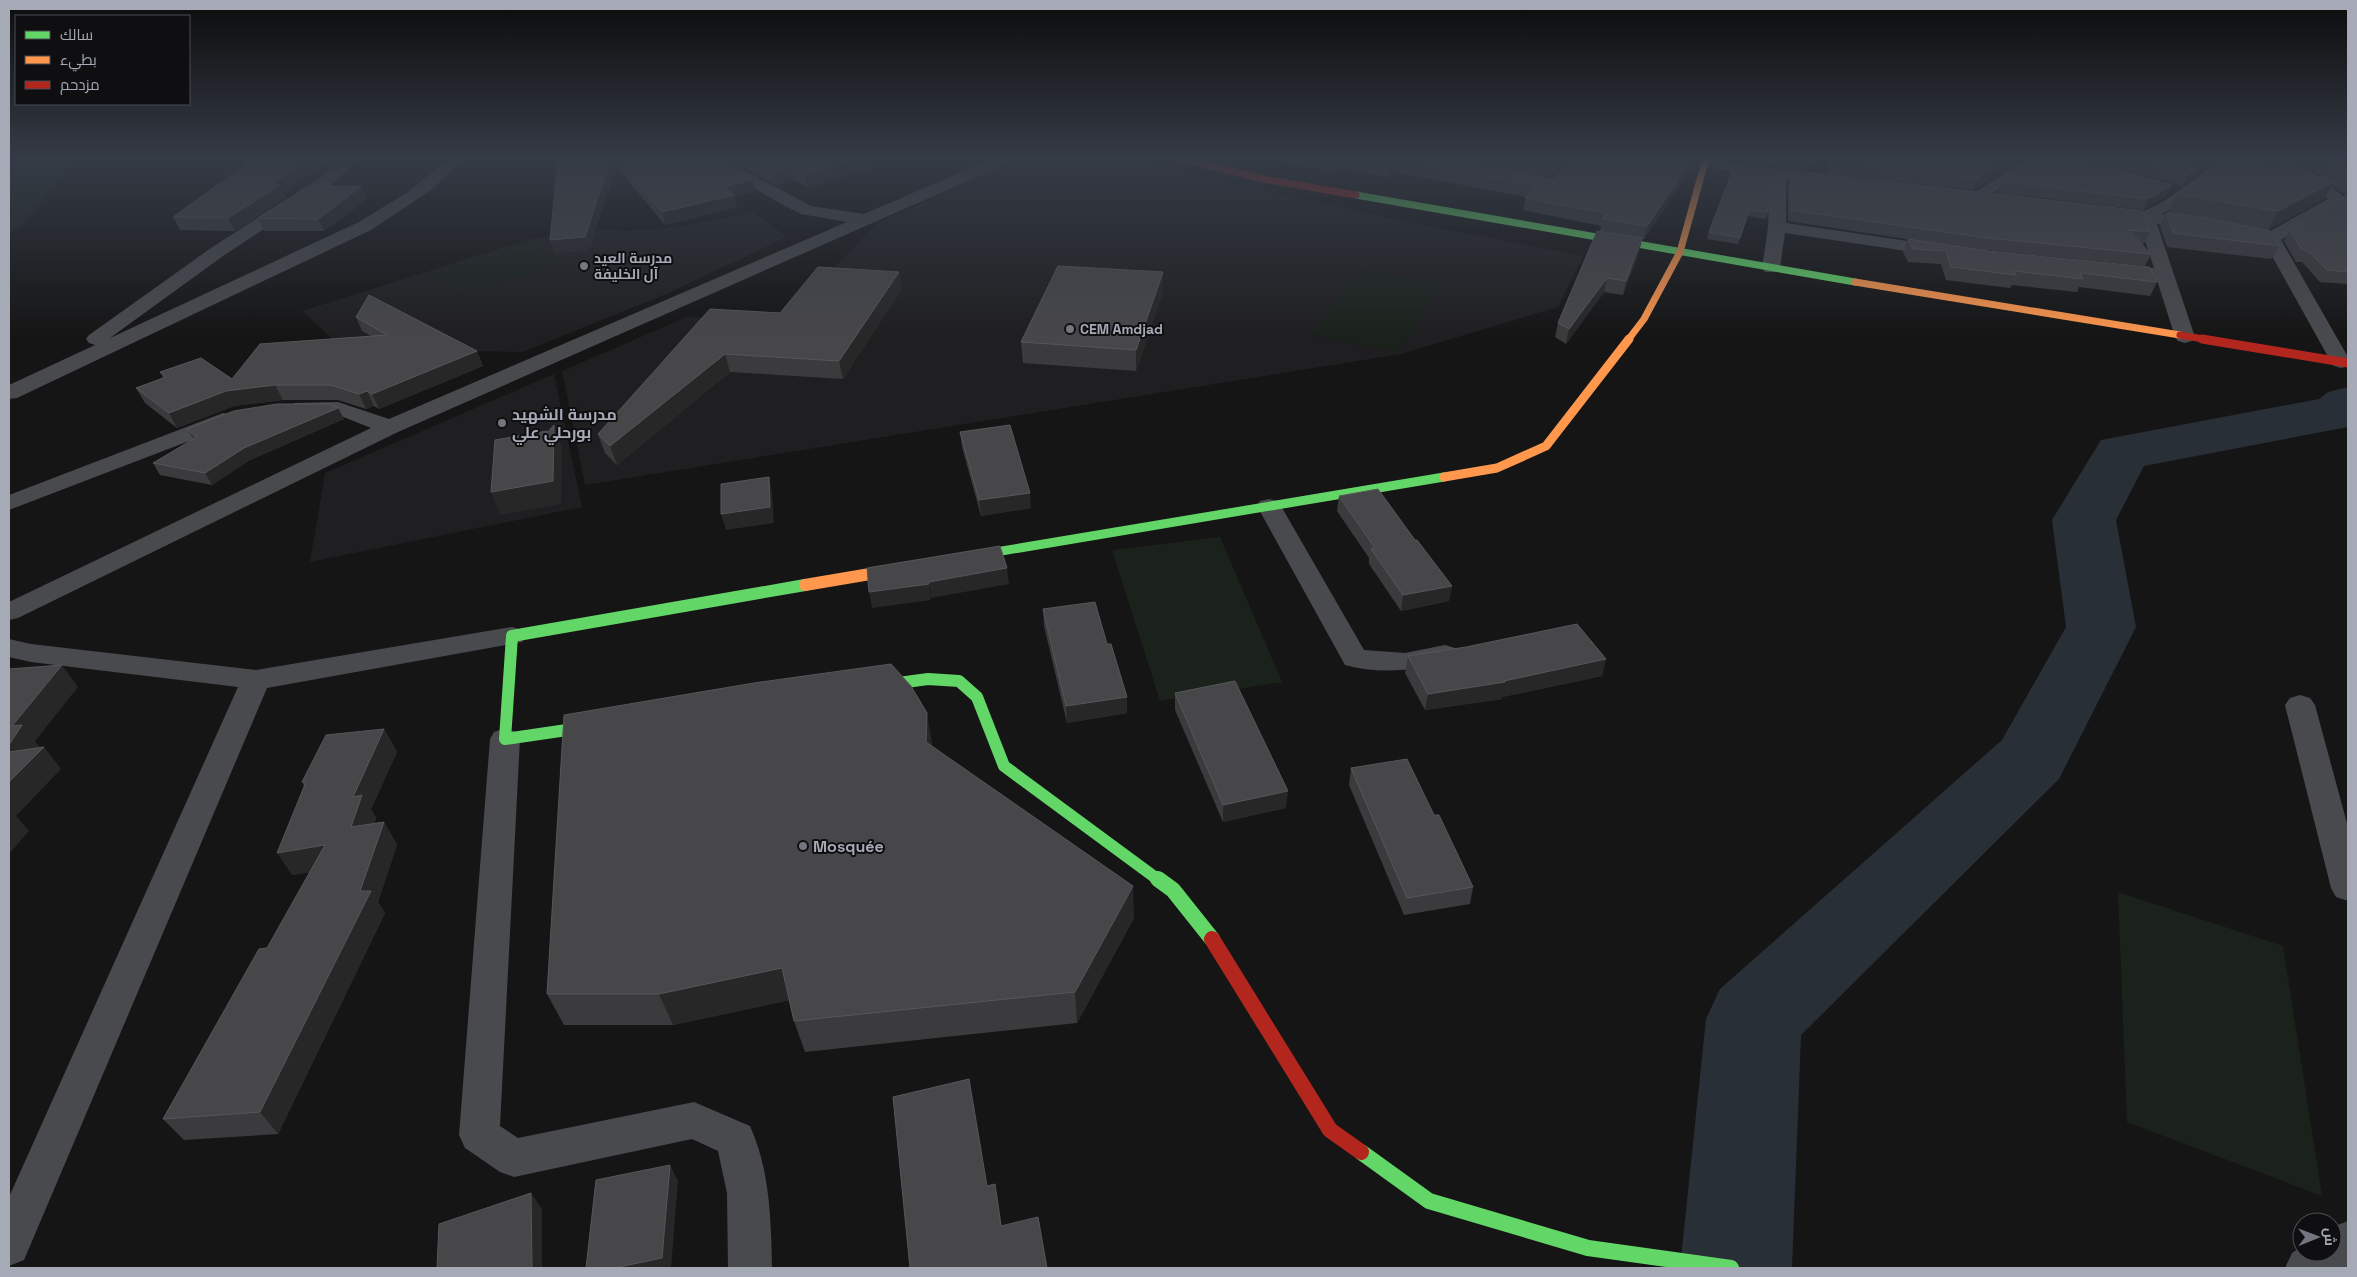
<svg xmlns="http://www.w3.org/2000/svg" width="2357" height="1277" font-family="'Space Grotesk',Cairo,sans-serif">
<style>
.built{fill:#1f1f21}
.green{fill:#1b221c}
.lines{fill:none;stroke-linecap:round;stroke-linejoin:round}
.river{fill:#292f36;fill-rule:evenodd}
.street{fill:#494a4e;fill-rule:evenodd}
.fast-far3{stroke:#63d668;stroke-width:7}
.fast-far2{stroke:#63d668;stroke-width:9}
.fast-far1{stroke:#63d668;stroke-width:12}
.fast{stroke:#63d668;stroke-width:16}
.slow-far2{stroke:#ff974d;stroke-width:7}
.slow-far1{stroke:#ff974d;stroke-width:9}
.slow{stroke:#ff974d;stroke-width:12}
.jam-far2{stroke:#b3261e;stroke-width:7}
.jam-far1{stroke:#b3261e;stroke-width:9}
.jam{stroke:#b3261e;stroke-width:16}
.wall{fill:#3b3b3d}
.shaded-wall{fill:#272728}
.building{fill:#47474a;stroke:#56575b}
.poi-dot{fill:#73767e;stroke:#0f0f11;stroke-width:2}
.labels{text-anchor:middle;stroke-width:4;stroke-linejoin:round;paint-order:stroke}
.far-poi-label{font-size:14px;font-weight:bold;fill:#a6aab6;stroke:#0f0f11;text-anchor:start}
.poi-label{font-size:16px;font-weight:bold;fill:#a6aab6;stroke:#0f0f11;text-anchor:start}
</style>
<rect width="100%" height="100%" fill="#151515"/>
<!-- built -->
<g class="built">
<path d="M 1019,158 L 1126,158 L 1161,169 L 1413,223 L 1583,256 L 1558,307 L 1401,354 L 585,485 L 562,371 L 687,317 L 785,320 L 875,225 Z"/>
<path d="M 753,212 L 787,237 L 666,294 L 523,352 L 470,351 L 352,357 L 302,311 L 531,239 L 602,229 L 627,231 L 680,227 Z"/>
<path d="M 554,374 L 582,507 L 310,562 L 325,473 Z"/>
</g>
<!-- green -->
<g class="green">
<path d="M 9,158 L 76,158 L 24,224 L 9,234 Z"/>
<path d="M 530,243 L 563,262 L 462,295 L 426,275 Z"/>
<path d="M 1360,270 L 1440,284 L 1399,352 L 1312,335 Z"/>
<path d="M 1220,537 L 1282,682 L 1160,701 L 1112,550 Z"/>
<path d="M 2118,892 L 2283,946 L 2322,1196 L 2127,1122 Z"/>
</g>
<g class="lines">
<!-- river -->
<path class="river" d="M 2348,387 L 2348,427 L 2144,466 L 2116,520 L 2136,627 L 2059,779 L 1801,1035 L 1792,1268 L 1680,1268 L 1706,1019 L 1720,989 L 2002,740 L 2066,627 L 2052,520 L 2101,440 L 2319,399 L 2328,392 Z"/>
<!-- street -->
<g class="street">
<path d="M 342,158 L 358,158 L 335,182 L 223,256 L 110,338 L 359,222 L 408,192 L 449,158 L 465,158 L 431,190 L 371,230 L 17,398 L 9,399 L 9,385 L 95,345 L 89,343 L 86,339 L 89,335 L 211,248 L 323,176 Z"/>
<path d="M 702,158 L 721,158 L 811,206 L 864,214 L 994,158 L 1015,158 L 1013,161 L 398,432 L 18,618 L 9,620 L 9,602 L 371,428 L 336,414 L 294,413 L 291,408 L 294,403 L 338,402 L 389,419 L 847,222 L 801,214 L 783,205 Z"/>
<path d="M 1572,158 L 1588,158 L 1561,188 L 1555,190 L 1521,181 L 1519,178 L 1521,175 L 1527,173 L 1552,179 Z"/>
<path d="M 1705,158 L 1832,177 L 1834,180 L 1832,183 L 1826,185 L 1786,179 L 1786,223 L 1941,246 L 1947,247 L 1950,251 L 1947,255 L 1941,256 L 1785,233 L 1780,268 L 1777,272 L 1765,272 L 1762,268 L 1768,227 L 1770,177 L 1700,166 L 1697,163 Z"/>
<path d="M 2028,158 L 2046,158 L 1982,200 L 1970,200 L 1968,197 Z"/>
<path d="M 2223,158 L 2240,158 L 2190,197 L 2162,214 L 2207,220 L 2209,224 L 2207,228 L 2201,229 L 2157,224 L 2195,337 L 2192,341 L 2185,343 L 2178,341 L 2175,337 L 2157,280 L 2116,275 L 2110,274 L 2107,270 L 2110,266 L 2116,265 L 2154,268 L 2139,222 L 2101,217 L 2099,213 L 2101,209 C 2114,206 2132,216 2144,211 C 2169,201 2200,175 2223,158 Z"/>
<path d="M 2270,158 L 2289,158 L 2312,172 L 2347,199 L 2345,202 L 2281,240 L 2348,357 L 2348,366 L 2341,368 L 2334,366 L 2331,362 L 2262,238 L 2265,234 L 2328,199 Z"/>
<path d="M 223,413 L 231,415 L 234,420 L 231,425 L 9,510 L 9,495 Z"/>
<path d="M 1269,499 L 1278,501 L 1281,506 L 1364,650 L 1405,653 L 1445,645 L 1455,648 L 1459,654 L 1455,660 C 1419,670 1381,675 1345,665 L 1257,506 L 1260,501 Z"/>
<path d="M 512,627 L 522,630 L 526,636 L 522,642 L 267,688 L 24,1260 L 9,1266 L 9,1197 L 238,687 L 31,662 L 9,657 L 9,639 L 31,644 L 256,670 Z"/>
<path d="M 2300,695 L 2310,698 L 2315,705 L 2348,827 L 2348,901 L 2336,897 L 2331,888 L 2285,705 L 2290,698 Z"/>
<path d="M 505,728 L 516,732 L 520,739 L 500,1126 L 518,1138 L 694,1102 L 750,1126 C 770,1170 771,1220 772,1268 L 728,1268 L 727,1193 L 718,1151 L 692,1139 L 514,1177 L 500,1172 L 465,1148 L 459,1135 L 490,739 L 494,732 Z"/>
<path d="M 2348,1221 L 2348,1267 L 2285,1268 L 2292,1253 L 2302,1246 L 2302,1252 L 2332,1252 L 2332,1227 Z"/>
</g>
<!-- fast-far3 -->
<path class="fast-far3" d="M 1356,195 L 1855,282"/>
<!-- fast-far2 -->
<path class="fast-far2" d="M 966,557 L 1444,477"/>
<!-- fast-far1 -->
<g class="fast-far1">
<path d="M 869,687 L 928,679 L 959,681 L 977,697 L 1004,766 L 1160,881"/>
<path d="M 601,725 L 505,739 L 512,636 L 805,585"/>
</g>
<!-- fast -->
<g class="fast">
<path d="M 1158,879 L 1173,890 L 1212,939"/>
<path d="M 1361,1152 L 1429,1201 L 1588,1248 L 1731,1268"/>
</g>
<!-- slow-far2 -->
<g class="slow-far2">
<path d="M 1855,282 L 2180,335"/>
<path d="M 1628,340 L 1644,319 L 1680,252 L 1706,158"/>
</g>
<!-- slow-far1 -->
<g class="slow-far1">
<path d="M 1444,477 L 1497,468 L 1546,446 L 1629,339"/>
<path d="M 863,575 L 904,568"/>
</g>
<!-- slow -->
<path class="slow" d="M 805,585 L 870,574"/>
<!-- jam-far2 -->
<g class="jam-far2">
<path d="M 1178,158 L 1263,179 L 1356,195"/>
<path d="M 2180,335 L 2209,340"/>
</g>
<!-- jam-far1 -->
<path class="jam-far1" d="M 2202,339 L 2348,363"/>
<!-- jam -->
<path class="jam" d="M 1212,939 L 1330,1130 L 1361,1152"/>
</g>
<!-- wall -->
<g class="wall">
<path d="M 238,158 L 333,158 L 283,193 L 286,198 L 235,231 L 180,230 L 173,217 L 248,164 Z"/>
<path d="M 558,158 L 717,158 L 755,191 L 735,197 L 737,207 L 665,225 L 616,166 L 589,250 L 554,253 Z"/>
<path d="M 726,158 L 868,158 L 870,169 L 808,187 L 793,180 L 776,185 Z"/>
<path d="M 1270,158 L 1467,158 L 1557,180 L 1698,158 L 1644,239 L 1642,239 L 1639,252 L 1623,295 L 1604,292 L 1566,344 L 1555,337 L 1558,323 L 1600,231 L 1601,226 L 1523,210 L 1526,197 L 1393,172 L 1386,177 L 1341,167 L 1334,172 Z"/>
<path d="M 1471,158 L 1569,158 L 1551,177 Z"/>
<path d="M 1738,158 L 1825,158 L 1800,170 L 1737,161 Z"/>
<path d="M 1837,158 L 2024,158 L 1973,190 L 1826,173 L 1830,162 Z"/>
<path d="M 2086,158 L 2213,158 L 2208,166 L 2182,186 Z"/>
<path d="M 2293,158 L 2348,158 L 2348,284 L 2320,282 L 2302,262 L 2296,262 L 2284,241 L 2290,230 L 2347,196 L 2332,185 L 2324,199 L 2268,230 L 2279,246 L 2271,259 L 2167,247 L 2160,226 L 2166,213 L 2177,214 L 2168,213 L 2177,194 L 2322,177 L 2313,171 Z"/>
<path d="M 1791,170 L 2150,232 L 2144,244 L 2141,244 L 2151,254 L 2145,266 L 1985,250 L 2157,282 L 2150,296 L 2079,287 L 2077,292 L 2012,285 L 2010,288 L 1946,280 L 1941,264 L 1908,262 L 1903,252 L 1908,239 L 1945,245 L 1788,221 L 1788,181 Z"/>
<path d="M 1770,172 L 1768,212 L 1766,219 L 1748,216 L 1738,244 L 1707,239 L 1709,232 Z"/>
<path d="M 2002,182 L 2172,185 L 2166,196 L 2143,210 L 1997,193 Z"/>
<path d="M 367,199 L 324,231 L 264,231 L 258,218 Z"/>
<path d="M 899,272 L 901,290 L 843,379 L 730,372 L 617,465 L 605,453 L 598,434 L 780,313 Z"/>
<path d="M 1163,292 L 1136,371 L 1023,363 L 1021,342 Z"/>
<path d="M 356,317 L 477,351 L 483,366 L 379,409 L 374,406 L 366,409 L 338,400 L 283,400 L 234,406 L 177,428 L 145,403 L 136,388 L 163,378 L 160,372 L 232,379 L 371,336 L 362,331 Z"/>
<path d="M 338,408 L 344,419 L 250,460 L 212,485 L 160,475 L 153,463 L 193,439 L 187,429 Z"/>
<path d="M 960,432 L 1031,508 L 981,516 L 962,447 Z"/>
<path d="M 1339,496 L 1415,540 L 1452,586 L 1449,601 L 1401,611 L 1369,564 L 1369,558 L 1337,511 Z"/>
<path d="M 1043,609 L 1107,644 L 1127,697 L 1127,713 L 1067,723 L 1044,626 Z"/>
<path d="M 1408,656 L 1606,659 L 1602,676 L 1502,697 L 1502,699 L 1425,710 L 1405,673 Z"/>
<path d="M 1175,693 L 1286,808 L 1223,822 L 1175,710 Z"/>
<path d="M 384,729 L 397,752 L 371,809 L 376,818 L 374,824 L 384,822 L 397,845 L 378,902 L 385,913 L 278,1134 L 184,1140 L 163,1119 L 267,948 L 310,872 L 292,875 L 304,786 L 302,782 Z"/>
<path d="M 932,744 L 932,746 L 1134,918 L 1077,1023 L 805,1052 L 794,1021 L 789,1000 L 673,1025 L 564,1025 L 547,994 Z"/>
<path d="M 1351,768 L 1434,815 L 1473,887 L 1470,904 L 1404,915 L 1349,785 Z"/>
</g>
<!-- shaded-wall -->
<g class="shaded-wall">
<path d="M 310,158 L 333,158 L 283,193 L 286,198 L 235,231 L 228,218 L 271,185 Z"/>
<path d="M 611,158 L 613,158 L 616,166 L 589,250 L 554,253 L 550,240 Z"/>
<path d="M 862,158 L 868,158 L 870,169 L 808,187 L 805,175 Z"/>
<path d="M 1337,158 L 1342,158 L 1341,167 L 1334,172 L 1335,160 Z"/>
<path d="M 1560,158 L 1569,158 L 1551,177 L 1554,165 Z"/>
<path d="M 1693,158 L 1698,158 L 1644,239 L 1647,226 Z"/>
<path d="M 1806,158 L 1825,158 L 1800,170 L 1803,160 Z"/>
<path d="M 2011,158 L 2024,158 L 1973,190 L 1977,179 Z"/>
<path d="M 2210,158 L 2213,158 L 2208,166 L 2182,186 L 2187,175 Z"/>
<path d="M 1394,160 L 1393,172 L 1386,177 L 1387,165 Z"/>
<path d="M 791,167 L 793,180 L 776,185 L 773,173 Z"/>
<path d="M 753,179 L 755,191 L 735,197 L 737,207 L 665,225 L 662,212 L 725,187 Z"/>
<path d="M 2335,181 L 2324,199 L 2268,230 L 2278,211 Z"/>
<path d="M 2172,185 L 2166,196 L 2143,210 L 2148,199 Z"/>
<path d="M 362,186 L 367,199 L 324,231 L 318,219 Z"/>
<path d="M 1642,238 L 1639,252 L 1623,295 L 1626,281 Z"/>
<path d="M 899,272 L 901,290 L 843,379 L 839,361 Z"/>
<path d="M 1163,272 L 1163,292 L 1136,371 L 1136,350 Z"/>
<path d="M 1607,278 L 1604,292 L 1566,344 L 1569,329 Z"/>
<path d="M 477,351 L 483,366 L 379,409 L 372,394 Z"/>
<path d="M 725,354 L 730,372 L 617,465 L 610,446 Z"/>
<path d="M 275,385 L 283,400 L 234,406 L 177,428 L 169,413 L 226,391 Z"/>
<path d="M 367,391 L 374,406 L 366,409 L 359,394 Z"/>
<path d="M 338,408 L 344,419 L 250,460 L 212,485 L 205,473 L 244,448 Z"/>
<path d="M 554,425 L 562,447 L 561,504 L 500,515 L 491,492 L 554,450 Z"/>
<path d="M 769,477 L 772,493 L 774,523 L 726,530 L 721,514 Z"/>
<path d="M 1030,493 L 1031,508 L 981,516 L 979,500 Z"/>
<path d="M 1007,568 L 1009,584 L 931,598 L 929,582 Z"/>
<path d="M 929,584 L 931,600 L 872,608 L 869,592 Z"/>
<path d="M 1452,586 L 1449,601 L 1401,611 L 1403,595 Z"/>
<path d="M 1606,659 L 1602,676 L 1502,697 L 1502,699 L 1425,710 L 1428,694 L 1504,681 Z"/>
<path d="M 62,665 L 78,687 L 35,741 L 40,747 L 33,758 L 44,747 L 61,769 L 16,816 L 29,831 L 9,854 L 9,745 L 12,726 Z"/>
<path d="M 1127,697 L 1127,713 L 1067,723 L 1066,706 Z"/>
<path d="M 927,713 L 932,744 L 932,774 L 926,742 Z"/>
<path d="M 384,729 L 397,752 L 371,809 L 376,818 L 365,849 L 351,827 L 353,797 Z"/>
<path d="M 1288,791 L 1286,808 L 1223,822 L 1223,805 Z"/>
<path d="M 384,822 L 397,845 L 378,902 L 385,913 L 278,1134 L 260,1112 L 360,891 Z"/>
<path d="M 325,845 L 340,868 L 292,875 L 277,853 Z"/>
<path d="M 1133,886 L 1134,918 L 1077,1023 L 1075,992 Z"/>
<path d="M 782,968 L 792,1000 L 673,1025 L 659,994 Z"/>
<path d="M 670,1165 L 678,1181 L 671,1268 L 614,1268 Z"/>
<path d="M 995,1184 L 999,1205 L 1005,1248 L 1001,1226 Z"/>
<path d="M 531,1193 L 542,1209 L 542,1268 L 532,1268 Z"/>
</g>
<!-- building -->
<g class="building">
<path d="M 255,158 L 310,158 L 271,185 L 280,185 L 228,218 L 173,217 Z"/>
<path d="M 558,158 L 611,158 L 585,237 L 550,240 Z"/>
<path d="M 616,158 L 717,158 L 753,179 L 725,187 L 734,195 L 662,212 Z"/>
<path d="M 746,158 L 862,158 L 805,175 L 791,167 L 773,173 Z"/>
<path d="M 1356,158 L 1467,158 L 1557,180 L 1565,177 L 1582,158 L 1693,158 L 1647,226 L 1603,219 L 1605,213 L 1525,198 L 1536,186 L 1394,160 L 1387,165 Z"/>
<path d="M 1524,158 L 1560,158 L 1554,165 Z"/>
<path d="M 1837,158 L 2011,158 L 1977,179 L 1830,162 Z"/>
<path d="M 2038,158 L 2080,158 L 2172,185 L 2148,199 L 2002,182 Z"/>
<path d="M 2127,158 L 2210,158 L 2187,175 Z"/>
<path d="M 2229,158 L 2253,158 L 2335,181 L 2278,211 L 2177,194 L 2200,180 Z"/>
<path d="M 2316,158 L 2348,158 L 2348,182 L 2319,160 Z"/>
<path d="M 1734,167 L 1770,172 L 1768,212 L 1749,210 L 1740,238 L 1709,232 Z"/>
<path d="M 1791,170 L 2143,211 L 2150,232 L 2128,230 L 2151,254 L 1987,238 L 1791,210 Z"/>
<path d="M 309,186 L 362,186 L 318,219 L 258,218 Z"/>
<path d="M 2348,195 L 2348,272 L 2327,270 L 2308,251 L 2302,250 L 2290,230 Z"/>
<path d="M 2166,213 L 2201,217 L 2270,231 L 2279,246 L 2173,233 Z"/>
<path d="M 1597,231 L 1642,238 L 1626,281 L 1607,278 L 1569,329 L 1558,323 Z"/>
<path d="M 1908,239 L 1987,251 L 2149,267 L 2157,282 L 2080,273 L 2083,279 L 2014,271 L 2016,275 L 1951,267 L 1946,251 L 1913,249 Z"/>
<path d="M 1058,266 L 1163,272 L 1136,350 L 1021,342 Z"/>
<path d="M 818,267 L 899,272 L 839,361 L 725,354 L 610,446 L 598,434 L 710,309 L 780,313 Z"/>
<path d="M 369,295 L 477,351 L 372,394 L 367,391 L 359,394 L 331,385 L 275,385 L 226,391 L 169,413 L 136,388 L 166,377 L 160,372 L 201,358 L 232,379 L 260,344 L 387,335 L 356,317 Z"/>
<path d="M 277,404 L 330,404 L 338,408 L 244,448 L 205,473 L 153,463 L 197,437 L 187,429 L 234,411 Z"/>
<path d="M 554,425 L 553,481 L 491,492 L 495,440 L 547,431 L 547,433 Z"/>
<path d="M 1010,425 L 1030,493 L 979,500 L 960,432 Z"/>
<path d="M 769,477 L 770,507 L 721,514 L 721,484 Z"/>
<path d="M 1378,489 L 1415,540 L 1417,540 L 1452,586 L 1403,595 L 1371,549 L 1375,548 L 1339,496 Z"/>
<path d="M 1000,546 L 1007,568 L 929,582 L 929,584 L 869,592 L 867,568 Z"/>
<path d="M 1095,602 L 1107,644 L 1111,644 L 1127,697 L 1066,706 L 1043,609 Z"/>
<path d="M 1577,624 L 1606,659 L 1504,681 L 1505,682 L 1428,694 L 1408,656 L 1466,647 Z"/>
<path d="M 891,664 L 911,686 L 927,713 L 926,742 L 1133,886 L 1075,992 L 794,1021 L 782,968 L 659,994 L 547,994 L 564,715 L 754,683 Z"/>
<path d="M 62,665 L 12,726 L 22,725 L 9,745 L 9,669 Z"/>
<path d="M 1235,681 L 1288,791 L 1223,805 L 1175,693 Z"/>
<path d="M 384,729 L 353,797 L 362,795 L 351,827 L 384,822 L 360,891 L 371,891 L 260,1112 L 163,1119 L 259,949 L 267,948 L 325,845 L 277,853 L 306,782 L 302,782 L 326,735 Z"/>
<path d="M 44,747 L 9,782 L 9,752 Z"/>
<path d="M 1407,759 L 1434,815 L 1439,815 L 1473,887 L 1407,898 L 1351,768 Z"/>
<path d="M 969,1079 L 987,1186 L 995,1184 L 1001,1226 L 1038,1217 L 1047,1268 L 910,1268 L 893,1097 Z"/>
<path d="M 670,1165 L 662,1258 L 614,1268 L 586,1268 L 596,1180 Z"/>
<path d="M 531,1193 L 532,1268 L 437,1268 L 439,1224 Z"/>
</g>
<!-- sky -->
<linearGradient id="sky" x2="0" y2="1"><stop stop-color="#0c0c0c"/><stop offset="0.47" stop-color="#353b46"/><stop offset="1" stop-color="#353b46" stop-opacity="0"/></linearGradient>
<rect width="2357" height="337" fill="url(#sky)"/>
<!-- markers -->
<g class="poi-dot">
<circle cx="584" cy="266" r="5"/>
<circle cx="1070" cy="329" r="5"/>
<circle cx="502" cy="423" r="5"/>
<circle cx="803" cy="846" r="5"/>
</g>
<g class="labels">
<!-- far-poi labels -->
<g class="far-poi-label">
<text x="594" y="263">مدرسة العيد<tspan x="594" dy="16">آل الخليفة</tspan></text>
<text x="1080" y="334">CEM Amdjad</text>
</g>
<!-- poi labels -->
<g class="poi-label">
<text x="512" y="420">مدرسة الشهيد<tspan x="512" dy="18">بورحلي علي</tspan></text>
<text x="813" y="852">Mosquée</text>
</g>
</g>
<!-- border -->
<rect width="2357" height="1277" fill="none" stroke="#a6aab6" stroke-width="20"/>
<!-- legend -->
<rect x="15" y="15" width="175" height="90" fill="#0f0f11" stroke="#4b4d53"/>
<rect x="25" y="31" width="25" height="8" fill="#63d668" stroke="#4b4d53"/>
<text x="60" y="40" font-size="15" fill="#a6aab6">سالك</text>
<rect x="25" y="56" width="25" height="8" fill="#ff974d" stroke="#4b4d53"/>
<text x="60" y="65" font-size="15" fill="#a6aab6">بطيء</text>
<rect x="25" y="81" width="25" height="8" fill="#b3261e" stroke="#4b4d53"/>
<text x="60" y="90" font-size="15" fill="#a6aab6">مزدحم</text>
<!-- north arrow -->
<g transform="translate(2317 1237) rotate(89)"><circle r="24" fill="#0f0f11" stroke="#4b4d53"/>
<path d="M0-4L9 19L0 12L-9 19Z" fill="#73767e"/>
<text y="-8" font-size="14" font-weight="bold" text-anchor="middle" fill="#a6aab6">ش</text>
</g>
</svg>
